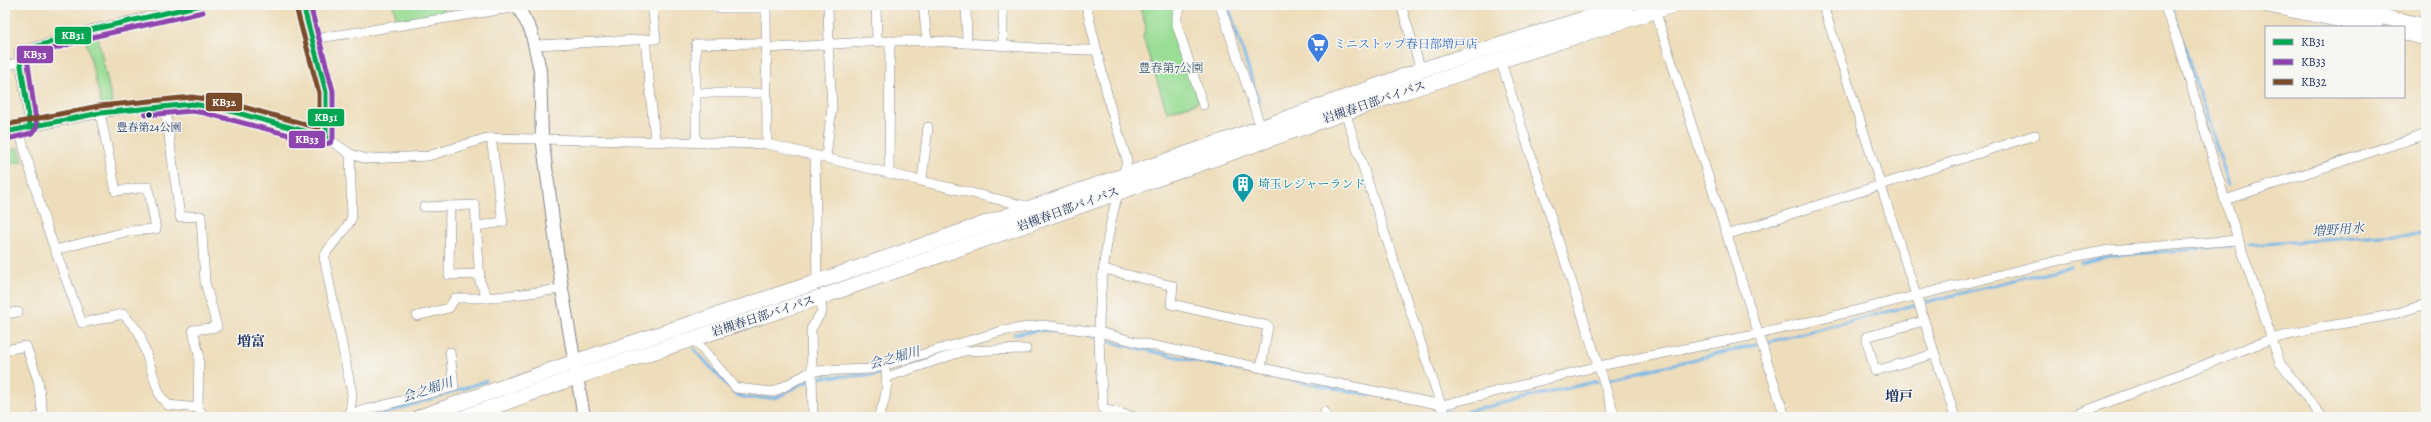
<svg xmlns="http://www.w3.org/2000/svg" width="2431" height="422" font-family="Alegreya,'Noto Serif JP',serif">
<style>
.green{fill:#9add94;stroke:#5a8679}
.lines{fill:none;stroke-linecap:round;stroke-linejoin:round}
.stream{stroke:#74b7e9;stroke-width:3}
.minor-casing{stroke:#84868c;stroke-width:10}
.tertiary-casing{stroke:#84868c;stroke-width:14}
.trunk-casing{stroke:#84868c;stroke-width:16}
.minor{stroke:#fff;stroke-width:9}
.tertiary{stroke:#fff;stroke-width:12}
.trunk{stroke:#fff;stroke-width:15}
.bus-1-casing{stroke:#f6f6f2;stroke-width:8}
.bus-2-casing{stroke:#f6f6f2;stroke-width:8}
.bus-3-casing{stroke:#f6f6f2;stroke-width:8}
.bus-1{stroke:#00a651;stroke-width:5}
.bus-2{stroke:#8e44ad;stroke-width:5}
.bus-3{stroke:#7a4b2a;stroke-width:5}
.bus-dot{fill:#1b2f5e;stroke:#f6f6f2;stroke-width:1.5}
.labels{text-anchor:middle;stroke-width:3;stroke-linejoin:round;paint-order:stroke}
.bus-label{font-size:11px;fill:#1b2f5e;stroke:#f6f6f2}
.shop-label{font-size:12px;fill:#366cbe;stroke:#f6f6f2;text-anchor:start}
.park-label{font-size:12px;fill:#3b5a6c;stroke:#f6f6f2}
.street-label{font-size:12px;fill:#1b2f5e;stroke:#f6f6f2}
.culture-label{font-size:12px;fill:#0d838f;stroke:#f6f6f2;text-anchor:start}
.water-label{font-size:13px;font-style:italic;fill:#365888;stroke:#f6f6f2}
.quarter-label{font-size:14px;font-weight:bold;fill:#1b2f5e;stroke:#f6f6f2}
.line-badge{stroke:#f6f6f2;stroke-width:1.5}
.badge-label{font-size:11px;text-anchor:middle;font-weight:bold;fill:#fff}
</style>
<rect width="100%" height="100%" fill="#f6f6f2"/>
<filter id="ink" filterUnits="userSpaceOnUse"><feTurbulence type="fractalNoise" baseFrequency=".025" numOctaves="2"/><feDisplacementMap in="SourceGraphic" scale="8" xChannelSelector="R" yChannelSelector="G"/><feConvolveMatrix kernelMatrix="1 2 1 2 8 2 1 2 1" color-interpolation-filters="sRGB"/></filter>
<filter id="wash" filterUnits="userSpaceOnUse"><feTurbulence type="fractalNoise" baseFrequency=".012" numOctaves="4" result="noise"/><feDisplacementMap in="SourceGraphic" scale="16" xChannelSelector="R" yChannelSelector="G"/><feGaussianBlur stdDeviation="0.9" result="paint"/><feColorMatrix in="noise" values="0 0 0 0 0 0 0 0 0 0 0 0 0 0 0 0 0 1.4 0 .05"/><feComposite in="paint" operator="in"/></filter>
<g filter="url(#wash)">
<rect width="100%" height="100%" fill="#eeddba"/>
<!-- green -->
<g class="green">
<path d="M 393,5 L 443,5 L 445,13 L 397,20 Z"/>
<path d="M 1139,5 L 1179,5 L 1174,15 L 1199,99 L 1196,103 L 1167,112 L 1143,38 L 1146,27 Z"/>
<path d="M 97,33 L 113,106 L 102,107 L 85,36 Z"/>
<path d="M 19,148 L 23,161 L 5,166 L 5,151 Z"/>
</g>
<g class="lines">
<!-- stream -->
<g class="stream">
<path d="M 1228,5 L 1259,102"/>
<path d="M 2171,5 L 2229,185"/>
<path d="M 2249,245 L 2426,233"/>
<path d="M 2081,263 L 2109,256 L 2231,246"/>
<path d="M 1926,302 L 2071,266"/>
<path d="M 1014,334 L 1042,330 L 1080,334"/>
<path d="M 1089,335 L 1119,344 L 1223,367 L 1371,395"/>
<path d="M 1764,343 L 1914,305"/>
<path d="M 694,349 L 735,394 L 746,398 L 776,398 L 801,384 L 822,377 L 874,375 L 884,373"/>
<path d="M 1609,379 L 1756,345"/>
<path d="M 1445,411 L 1457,414 L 1598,381"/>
<path d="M 374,417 L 486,381"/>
</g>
</g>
</g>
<g filter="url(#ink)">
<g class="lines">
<!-- minor casing -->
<g class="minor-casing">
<g id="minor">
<path d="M 303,5 L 326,92 L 326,137"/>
<path d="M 766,5 L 767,144"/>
<path d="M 876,5 L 877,42"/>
<path d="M 923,5 L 927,41"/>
<path d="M 966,5 L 967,43"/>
<path d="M 1003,5 L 1003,45"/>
<path d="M 1086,5 L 1110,106 L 1127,160 L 1123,178"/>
<path d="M 1182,5 L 1177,15 L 1177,25 L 1203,105"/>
<path d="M 1220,5 L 1261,128"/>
<path d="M 1401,5 L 1421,70"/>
<path d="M 1823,5 L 1955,417"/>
<path d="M 2164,5 L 2177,38 L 2225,200 L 2280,363 L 2322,417"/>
<path d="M 828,7 L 829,45"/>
<path d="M 716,8 L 766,8"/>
<path d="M 1655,10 L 1785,417"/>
<path d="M 313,39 L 518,7"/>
<path d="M 645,39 L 655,140"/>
<path d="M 536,45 L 656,39 L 652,5"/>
<path d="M 767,48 C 820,46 875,39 928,41 C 984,43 1040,50 1096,50"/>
<path d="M 1500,59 L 1615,417"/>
<path d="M 5,66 L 20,62"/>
<path d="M 696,93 L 767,93"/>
<path d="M 165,106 L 180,217 L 201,216 L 205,282 L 217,327 L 193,330 L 199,354 L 198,408"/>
<path d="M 1345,112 L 1445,417"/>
<path d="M 30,126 L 19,52 L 90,30 L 201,5"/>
<path d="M 19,130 L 46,225 L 82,323 L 123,314 L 139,332 L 160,396 L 168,405 L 198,408 L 205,417"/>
<path d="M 5,132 C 67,121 128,104 192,104 C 226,104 281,124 316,133 L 326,137 L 350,154 L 367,159 L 428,156 L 487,138 L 767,144 L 1030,207"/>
<path d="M 696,142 L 696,44 L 767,43"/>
<path d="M 815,155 L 817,282"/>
<path d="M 826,157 L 832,106 L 828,45"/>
<path d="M 889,172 L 890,41"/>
<path d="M 922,180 L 928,127"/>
<path d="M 1119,190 C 1107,230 1099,290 1099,332 C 1099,358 1102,384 1103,409 L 1135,417"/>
<path d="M 2225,200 L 2426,134"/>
<path d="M 450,206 L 449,275 L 480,274"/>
<path d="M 424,207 L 475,205 L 480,282 L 488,298"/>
<path d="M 477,226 L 503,222 L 491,138"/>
<path d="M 1729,234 L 2035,135"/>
<path d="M 55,250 L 129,231 L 156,229 L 148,187 L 116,191 L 100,113"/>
<path d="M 1104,269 L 1173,286 L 1171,304 L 1268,326 L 1261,368"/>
<path d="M 5,314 L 18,312"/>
<path d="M 417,316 L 449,308 L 455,298 L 488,298 L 562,289"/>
<path d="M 1924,321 L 1866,337 L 1875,371 L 1934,354"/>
<path d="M 693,338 L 736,388 L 774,392 L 812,371 L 872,369 L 1002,331 L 1042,325 L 1099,332 L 1136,342 L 1442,405 L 1599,366 L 1760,334 L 2073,257 L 2109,250 L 2238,240"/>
<path d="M 5,350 L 26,346 L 38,380 L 43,416 L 37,417"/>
<path d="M 887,377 L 964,351 L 1026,349"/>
<path d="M 339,417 L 350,414 L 352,394 L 324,257 C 331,242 346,233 352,217 L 350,154"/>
<path d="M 350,417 L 350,414 L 454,387 L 450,352"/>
<path d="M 813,417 L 811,329 L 822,311 L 821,297"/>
<path d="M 878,417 C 885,404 888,386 886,372"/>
<path d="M 1324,417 L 1325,412"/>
<path d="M 2070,417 L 2271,339 L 2323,327 L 2391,315 L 2426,304"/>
</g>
</g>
<!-- tertiary casing -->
<g class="tertiary-casing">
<path id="tertiary" d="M 517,5 L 531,31 L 540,70 L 542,137 L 562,289 L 584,417"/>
</g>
<!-- trunk casing -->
<g class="trunk-casing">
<g id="trunk">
<path d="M 2268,5 L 2375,27"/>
<path d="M 2324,5 L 2426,26"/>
<path d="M 2404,33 L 2426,38"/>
<path d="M 420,417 L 574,362 L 817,282 L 1235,137 L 1421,70 L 1628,5"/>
<path d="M 465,417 L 576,377 L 821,297 L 1409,90 L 1673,5"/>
</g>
</g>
<!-- minor -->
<use href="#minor" class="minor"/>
<!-- tertiary -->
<use href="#tertiary" class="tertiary"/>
<!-- trunk -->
<use href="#trunk" class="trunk"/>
<!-- bus-1 casing -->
<g class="bus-1-casing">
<g id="bus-1">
<path d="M 30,126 L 19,52 L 90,30 L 201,5"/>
<path d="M 5,132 L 100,113 L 192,104 L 223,109 L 326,137 L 326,92 L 303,5"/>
</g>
</g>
<!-- bus-2 casing -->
<g class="bus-2-casing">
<g id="bus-2">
<path d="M 145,115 L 192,111 L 205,113 L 324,144 L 330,143 L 333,138 L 333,91 L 310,5"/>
<path d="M 7,139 L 32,133 L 37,128 L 27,57 L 92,37 L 203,12"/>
</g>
</g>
<!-- bus-3 casing -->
<g class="bus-3-casing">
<path id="bus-3" d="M 5,125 L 99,106 L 192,97 L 225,102 L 319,128 L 319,93 L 296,7"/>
</g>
<!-- bus-1 -->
<use href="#bus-1" class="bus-1"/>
<!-- bus-2 -->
<use href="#bus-2" class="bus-2"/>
<!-- bus-3 -->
<use href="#bus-3" class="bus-3"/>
</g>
</g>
<!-- icons -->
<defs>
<g id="supermarket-pin" transform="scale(1.15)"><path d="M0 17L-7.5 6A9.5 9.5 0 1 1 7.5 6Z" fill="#3f7fe0" stroke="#f6f6f2"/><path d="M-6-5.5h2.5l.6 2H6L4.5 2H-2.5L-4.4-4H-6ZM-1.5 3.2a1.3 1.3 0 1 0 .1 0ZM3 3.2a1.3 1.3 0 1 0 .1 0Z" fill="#fff"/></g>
<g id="building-pin" transform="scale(1.15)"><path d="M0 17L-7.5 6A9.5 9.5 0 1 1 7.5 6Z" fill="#0f9aa8" stroke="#f6f6f2"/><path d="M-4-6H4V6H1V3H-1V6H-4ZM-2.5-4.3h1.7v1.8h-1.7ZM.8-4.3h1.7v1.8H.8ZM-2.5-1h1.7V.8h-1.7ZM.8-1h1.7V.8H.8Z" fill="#fff"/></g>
</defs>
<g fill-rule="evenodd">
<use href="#supermarket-pin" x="1318" y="44"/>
<use href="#building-pin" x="1243" y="184"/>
</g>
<!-- markers -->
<circle class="bus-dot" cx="149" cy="115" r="3.5"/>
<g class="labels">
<!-- bus labels -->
<g class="bus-label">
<text x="149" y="131">豊春第24公園</text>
</g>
<!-- shop labels -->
<g class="shop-label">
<text x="1334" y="48">ミニストップ春日部増戸店</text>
</g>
<!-- park labels -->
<g class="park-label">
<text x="1171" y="72">豊春第7公園</text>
</g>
<!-- street labels -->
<g class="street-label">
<text transform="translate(1374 102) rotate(-19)" y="4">岩槻春日部バイパス</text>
<text transform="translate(1068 209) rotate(-20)" y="4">岩槻春日部バイパス</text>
<text transform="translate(763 316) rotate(-18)" y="4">岩槻春日部バイパス</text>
</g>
<!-- culture labels -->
<g class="culture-label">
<text x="1258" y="188">埼玉レジャーランド</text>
</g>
<!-- water labels -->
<g class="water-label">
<text transform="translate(2338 229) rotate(-4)" y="5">増野用水</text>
<text transform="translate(894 357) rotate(-15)" y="5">会之堀川</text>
<text transform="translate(427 389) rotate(-18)" y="5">会之堀川</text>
</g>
<!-- quarter labels -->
<g class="quarter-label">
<text x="251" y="346">増富</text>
<text x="1899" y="401">増戸</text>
</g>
</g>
<g class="line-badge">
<rect x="54" y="26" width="38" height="19" rx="4" fill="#00a651"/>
<rect x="16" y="45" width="38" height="19" rx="4" fill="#8e44ad"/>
<rect x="205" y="92" width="38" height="20" rx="4" fill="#7a4b2a"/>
<rect x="307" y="108" width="38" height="19" rx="4" fill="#00a651"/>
<rect x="288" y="130" width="38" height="19" rx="4" fill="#8e44ad"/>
</g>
<g class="badge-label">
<text x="73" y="39">KB31</text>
<text x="35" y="58">KB33</text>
<text x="224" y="106">KB32</text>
<text x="326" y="121">KB31</text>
<text x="307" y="143">KB33</text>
</g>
<!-- margin -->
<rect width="2431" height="422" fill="none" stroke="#f6f6f2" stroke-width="20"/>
<!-- legend -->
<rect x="2265" y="26" width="140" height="72" fill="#f6f6f2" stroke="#9ea6b7"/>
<rect x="2273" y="39" width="20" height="6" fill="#00a651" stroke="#9ea6b7"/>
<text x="2301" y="46" font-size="12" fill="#1b2f5e">KB31</text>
<rect x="2273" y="59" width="20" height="6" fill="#8e44ad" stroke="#9ea6b7"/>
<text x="2301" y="66" font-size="12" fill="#1b2f5e">KB33</text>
<rect x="2273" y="79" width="20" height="6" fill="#7a4b2a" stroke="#9ea6b7"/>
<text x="2301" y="86" font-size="12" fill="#1b2f5e">KB32</text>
</svg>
